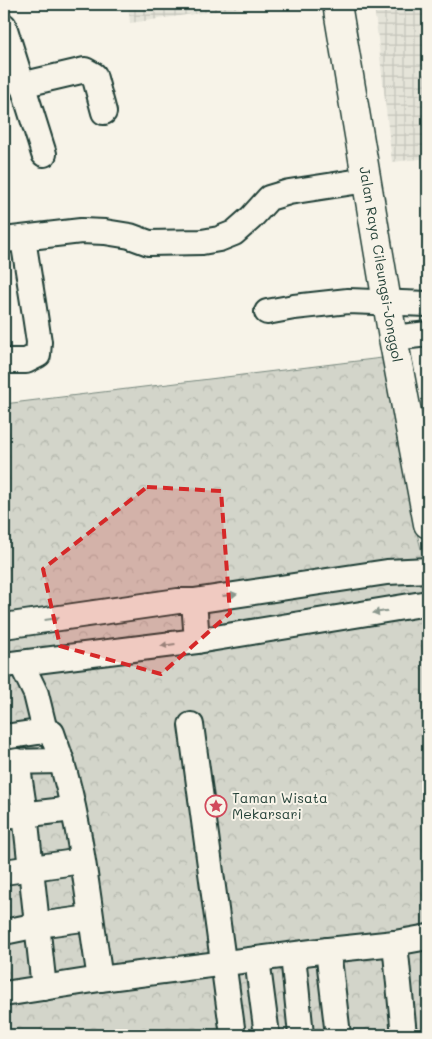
<svg xmlns="http://www.w3.org/2000/svg" width="432" height="1039" font-family="Mali,sans-serif">
<style>
.industrial{fill:url(#industrial-grid)}
.forest{fill:url(#forest-crowns);stroke:#79897f}
.lines{fill:none;stroke-linecap:round;stroke-linejoin:round}
.minor-casing{stroke:#1f3d34;stroke-width:28}
.major-casing{stroke:#1f3d34;stroke-width:31}
.minor{stroke:#f7f3e8;stroke-width:24}
.major{stroke:#f7f3e8;stroke-width:28}
.oneway{fill:#8b988e}
.marked{fill:#d62828;fill-opacity:0.2;stroke:#d62828;stroke-width:4;stroke-dasharray:10 6;stroke-linejoin:round}
.labels{text-anchor:middle;stroke-width:4;stroke-linejoin:round;paint-order:stroke}
.street-label{font-size:14px;fill:#1f3d34;stroke:#f7f3e8}
.poi-label{font-size:14px;fill:#1f3d34;stroke:#f7f3e8;text-anchor:start}
</style>
<defs>
<pattern id="industrial-grid" width="8" height="8" patternUnits="userSpaceOnUse" patternTransform="scale(1.25)"><rect width="8" height="8" fill="#e5e4d9"/><path d="M0 4h8M4 0v8" fill="none" stroke="#c4c4bb"/></pattern>
<pattern id="forest-crowns" width="20" height="18" patternUnits="userSpaceOnUse" patternTransform="scale(1.25)"><rect width="20" height="18" fill="#d3d5ca"/><path d="M2 6a3 3 0 1 1 6 0M12 15a3 3 0 1 1 6 0" fill="none" stroke="#b5b8ae"/></pattern>
</defs>
<rect width="100%" height="100%" fill="#f7f3e8"/>
<filter id="ink" filterUnits="userSpaceOnUse"><feTurbulence type="fractalNoise" baseFrequency=".02" numOctaves="2"/><feDisplacementMap in="SourceGraphic" scale="10" xChannelSelector="R" yChannelSelector="G"/><feConvolveMatrix kernelMatrix="1 2 1 2 8 2 1 2 1" color-interpolation-filters="sRGB"/></filter>
<g filter="url(#ink)">
<!-- industrial -->
<g class="industrial">
<path d="M 128,4 L 264,4 L 130,23 Z"/>
<path d="M 374,4 L 428,4 L 428,158 L 392,162 Z"/>
</g>
<!-- forest -->
<path class="forest" d="M 382,358 L 412,513 L 428,577 L 428,1035 L 4,1035 L 4,404 Z"/>
<g class="lines">
<!-- minor casing -->
<g class="minor-casing">
<g id="minor">
<path d="M 4,26 L 44,154"/>
<path d="M 21,85 L 85,70 L 94,75 L 104,112"/>
<path d="M 4,240 L 81,231 L 105,232 L 130,236 L 149,243 L 202,242 L 219,239 L 234,233 L 251,218 L 269,198 L 289,192 L 367,180"/>
<path d="M 267,312 L 294,307 L 348,301 L 428,304"/>
<path d="M 393,338 L 428,334"/>
<path d="M 4,361 L 26,361 L 38,355 L 39,342 L 33,302 L 23,239"/>
<path d="M 194,601 L 197,641"/>
<path d="M 4,626 L 178,601 L 194,601 L 387,572 L 428,570"/>
<path d="M 21,663 L 36,694 L 45,731"/>
<path d="M 4,665 L 197,641 L 428,603"/>
<path d="M 191,725 L 233,1035"/>
<path d="M 4,737 L 45,731 L 52,733 C 81,811 87,897 100,979"/>
<path d="M 17,761 L 25,814 L 44,988"/>
<path d="M 4,762 L 62,761"/>
<path d="M 4,817 L 73,809"/>
<path d="M 4,872 L 82,861"/>
<path d="M 4,932 L 38,925 L 90,918"/>
<path d="M 395,943 L 404,1035"/>
<path d="M 328,950 L 338,1035"/>
<path d="M 293,955 L 301,1035"/>
<path d="M 257,959 L 267,1035"/>
<path d="M 4,994 L 100,979 L 328,950 L 395,943 L 428,937"/>
</g>
</g>
<!-- major casing -->
<g class="major-casing">
<g id="major">
<path id="s1" d="M 337,4 L 393,338 L 428,524"/>
</g>
</g>
<!-- minor -->
<use href="#minor" class="minor"/>
<!-- major -->
<use href="#major" class="major"/>
</g>
<!-- one-way arrows -->
<defs><path id="oneway-solid" d="M-6-.8H1V-3.2L6.5 0L1 3.2V.8H-6Z" transform="scale(1.25)"/></defs>
<g class="oneway">
<use href="#oneway-solid" transform="translate(230 595) rotate(-8)"/>
<use href="#oneway-solid" transform="translate(380 612) rotate(171)"/>
<use href="#oneway-solid" transform="translate(52 619) rotate(-8)"/>
<use href="#oneway-solid" transform="translate(168 645) rotate(173)"/>
</g>
</g>
<!-- marked area -->
<path class="marked" d="M 147,487 L 221,491 L 230,613 L 161,674 L 60,646 L 43,569 Z"/>
<!-- icons -->
<defs>
<g id="sight-ring" transform="scale(1.125)"><circle r="9.5" fill="#f7f3e8" stroke="#d1495b" stroke-width="1.5"/><path d="M0-6L1.8-2.2L6-1.7L2.9 1.2L3.7 5.4L0 3.3L-3.7 5.4L-2.9 1.2L-6-1.7L-1.8-2.2Z" fill="#d1495b"/></g>
</defs>
<g fill-rule="evenodd">
<use href="#sight-ring" x="216" y="806"/>
</g>
<g class="labels">
<!-- street labels -->
<g class="street-label">
<text dy="5" stroke="none"><textPath href="#s1" startOffset="264">Jalan Raya Cileungsi-Jonggol</textPath></text>
</g>
<!-- poi labels -->
<g class="poi-label">
<text x="232" y="803">Taman Wisata<tspan x="232" dy="16">Mekarsari</tspan></text>
</g>
</g>
<!-- margin -->
<rect width="432" height="1039" fill="none" stroke="#f7f3e8" stroke-width="20"/>
<rect x="10" y="10" width="412" height="1019" fill="none" stroke="#1f3d34" stroke-width="2" filter="url(#ink)"/>
</svg>
